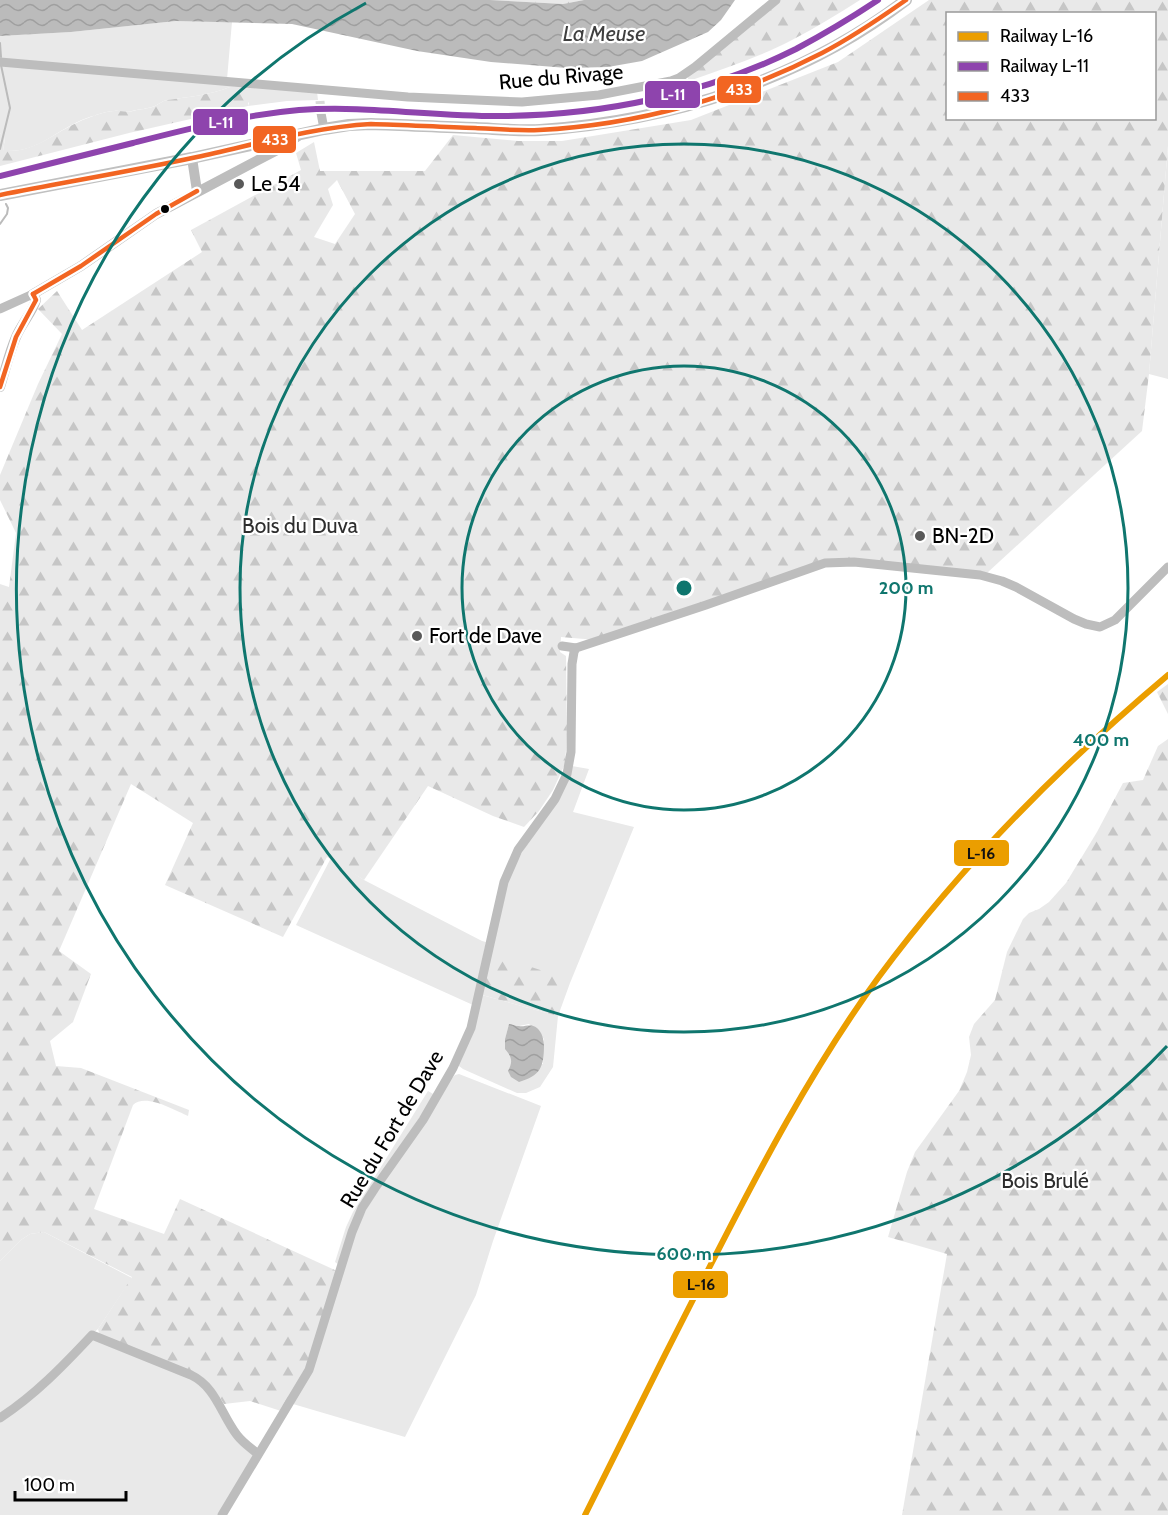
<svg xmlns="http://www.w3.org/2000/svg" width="1168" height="1515" font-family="Cabin,sans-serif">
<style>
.grass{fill:#e9e9e9;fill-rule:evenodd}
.forest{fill:url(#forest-firs);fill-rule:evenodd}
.water{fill:url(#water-waves)}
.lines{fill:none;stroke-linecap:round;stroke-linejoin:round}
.stream{stroke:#bbb;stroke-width:2}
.minor-tunnel{stroke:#d9d9d9;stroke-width:9;stroke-dasharray:9 4.5;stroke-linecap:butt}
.minor{stroke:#bdbdbd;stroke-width:9}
.tertiary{stroke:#bdbdbd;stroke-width:10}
.secondary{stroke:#c0c0c0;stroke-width:12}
.bus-1-casing{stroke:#fff;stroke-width:9}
.bus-1{stroke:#f26522;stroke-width:4.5}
.rail-1-casing{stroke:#fff;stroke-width:10}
.rail-2-casing{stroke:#fff;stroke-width:10}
.rail-1{stroke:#eb9e00;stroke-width:6}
.rail-2{stroke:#8e44ad;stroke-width:6}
.ring{fill:none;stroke:#0f766e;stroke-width:3}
.poi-dot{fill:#595959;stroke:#fff;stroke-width:2}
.bus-dot{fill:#000;stroke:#fff;stroke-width:2}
.labels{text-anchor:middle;stroke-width:4.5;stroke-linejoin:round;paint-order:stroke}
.street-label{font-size:21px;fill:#000;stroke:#fff}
.poi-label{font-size:21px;fill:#000;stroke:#fff;text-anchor:start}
.park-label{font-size:21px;fill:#2e2e2e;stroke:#fff}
.water-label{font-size:22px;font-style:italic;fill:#3f3f3f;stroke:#fff}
.centre{fill:#0f766e;stroke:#fff;stroke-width:3}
.ring-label{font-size:18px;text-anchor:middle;font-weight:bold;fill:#0f766e;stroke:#fff;stroke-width:4.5;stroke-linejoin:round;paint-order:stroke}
.line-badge{stroke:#fff;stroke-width:2}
.badge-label{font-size:16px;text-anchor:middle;font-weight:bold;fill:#fff}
.pale-badge-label{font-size:16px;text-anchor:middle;font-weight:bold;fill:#111}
</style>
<defs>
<pattern id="forest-firs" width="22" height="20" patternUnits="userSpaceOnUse" patternTransform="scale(1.5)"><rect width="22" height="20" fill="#e9e9e9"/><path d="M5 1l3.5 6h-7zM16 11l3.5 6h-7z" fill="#c6c6c6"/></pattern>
<pattern id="water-waves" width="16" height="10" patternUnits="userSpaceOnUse" patternTransform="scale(1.5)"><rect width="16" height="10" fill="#bbb"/><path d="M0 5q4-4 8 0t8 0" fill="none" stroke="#9f9f9f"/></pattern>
</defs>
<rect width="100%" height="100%" fill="#fff"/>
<!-- grass -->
<g class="grass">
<path d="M 176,21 L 232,22 L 227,79 L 0,59 L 0,36 L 71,32 Z"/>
<path d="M 0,65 L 317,92 L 318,100 L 287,101 L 248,106 L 249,103 L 230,87 C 210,95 188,97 167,100 C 162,101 159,104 155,106 C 147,109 140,109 132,111 C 127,113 120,110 114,111 C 106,111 96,115 87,118 C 56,129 40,153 3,151 L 5,138 L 0,133 Z"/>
<path d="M 1168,146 L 1168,379 L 1149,374 Z"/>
<path d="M 572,766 L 589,769 L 573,812 L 634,827 L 570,983 L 558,1016 L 553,1067 L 540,1087 L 526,1093 L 517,1093 L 463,1069 L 459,1066 L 459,1063 L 482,995 L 554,1015 L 491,954 L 507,884 L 516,863 ZM 509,1024 L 519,1026 L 529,1024 L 544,1039 L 543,1064 L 512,1064 L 511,1056 L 505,1039 Z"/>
<path d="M 331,858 L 364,880 L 482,941 L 486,942 L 473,1005 L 296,925 Z"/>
<path d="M 459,1074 L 541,1106 L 493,1241 L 476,1295 L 405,1437 L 293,1404 L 359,1223 L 370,1203 L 452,1078 L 455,1075 Z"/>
<path d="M 428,1091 L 435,1095 L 381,1174 L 338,1264 L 335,1262 L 346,1227 L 353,1212 Z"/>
<path d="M 44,1232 L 132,1278 L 98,1329 L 92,1334 L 196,1378 L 235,1432 L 258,1454 L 222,1515 L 0,1515 L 0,1261 L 21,1240 L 30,1234 Z"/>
</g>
<!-- forest -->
<g class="forest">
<path d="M 490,0 L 584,0 L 563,4 Z"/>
<path d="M 772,0 L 860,0 C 838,14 815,28 792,40 C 760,57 723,69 689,81 L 685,70 Z"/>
<path d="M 929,0 L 1168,0 L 1168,146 L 1149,374 L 1142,431 L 987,573 L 826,560 L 596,640 L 561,637 L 560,652 L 566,656 L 567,735 L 565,764 L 553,790 L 539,811 L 524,827 L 493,816 L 428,786 L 364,880 L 327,857 L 283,937 L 165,885 L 193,823 L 131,784 L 59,951 L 91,974 L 73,1022 L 50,1041 L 56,1066 L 81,1068 L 189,1110 L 188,1116 C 174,1110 145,1093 133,1105 L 94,1209 L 164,1234 L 180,1199 L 337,1271 L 307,1369 L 281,1411 L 250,1401 L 224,1404 C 217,1392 211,1384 200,1376 L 100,1336 L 98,1329 L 132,1277 L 44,1232 L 30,1234 L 21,1240 L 0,1261 L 0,584 L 9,587 L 16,533 L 0,500 L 0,475 L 38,384 L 62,334 L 38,309 L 57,291 L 82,330 L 202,252 L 191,230 L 301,170 L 296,153 L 314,142 L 320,171 L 425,171 L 453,135 L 518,141 L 562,141 L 691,120 L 838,62 ZM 948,14 L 1154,14 L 1154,118 L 948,118 ZM 337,180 L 355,214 L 335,244 L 314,237 L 333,205 L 328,189 Z"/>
<path d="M 230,87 C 242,89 250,92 248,106 L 129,133 L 0,166 L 0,133 L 5,137 L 3,151 C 38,153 57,129 88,118 C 96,115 106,111 114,111 C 120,110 127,113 133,111 C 140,109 148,109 155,106 C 159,104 162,101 167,100 C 188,97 210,95 230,87 Z"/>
<path d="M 1168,684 L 1168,714 L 1157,692 Z"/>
<path d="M 1168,739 L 1168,1515 L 902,1515 L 947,1254 L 888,1237 L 907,1172 L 915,1152 L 959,1091 L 967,1072 L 971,1055 L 969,1037 L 974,1024 L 995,1000 L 1007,952 L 1023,919 L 1029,913 L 1039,909 L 1049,902 L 1066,883 L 1097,832 L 1123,783 L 1143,780 L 1158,746 Z"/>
<path d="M 491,954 L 565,978 L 554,1015 L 482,995 Z"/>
</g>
<!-- water -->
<g class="water">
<path d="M 0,0 L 490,0 L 563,4 L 584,0 L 735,0 L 721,20 L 708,32 L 642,61 L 608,67 L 567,68 L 491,62 L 417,51 L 292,24 L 176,21 L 71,32 L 0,36 Z"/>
<path d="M 509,1024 C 512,1024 515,1026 519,1026 C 525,1027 531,1023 537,1028 C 542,1032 544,1040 544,1046 C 544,1067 540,1076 519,1082 L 511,1077 L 508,1071 C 513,1062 512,1057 505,1049 L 505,1039 Z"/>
</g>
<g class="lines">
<!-- stream -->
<g class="stream">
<path d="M 0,43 L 1,57"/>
<path d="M 0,149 L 10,108 L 1,65"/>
<path d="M 0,224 L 7,214 L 8,208 L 6,204"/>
</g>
<!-- minor-tunnel -->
<path class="minor-tunnel" d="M 320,101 L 321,113"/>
<!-- minor -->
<g class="minor">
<path d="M 0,62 L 408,97 L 522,102 L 599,95 L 671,81 L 679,78 L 695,67 L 776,0"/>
<path d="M 321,113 L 324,129"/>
<path d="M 0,309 L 33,294"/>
<path d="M 562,646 L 576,648"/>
<path d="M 0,1418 C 35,1395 63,1366 92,1335 L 191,1375 C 216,1387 221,1414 237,1435 C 243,1443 251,1448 258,1454"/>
<path d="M 222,1515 L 309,1370 L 352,1232 L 362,1208 L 375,1188 L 423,1120 L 453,1068 L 471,1028 L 504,882 L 518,850 L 555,799 L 567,774 L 571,752 L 572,664 L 574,652 L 576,648 L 706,605 L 825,563 L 854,562 L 980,575 L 1002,581 L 1016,587 L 1074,619 L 1086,624 L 1100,627 L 1115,620 L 1168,567"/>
</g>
<!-- tertiary -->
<g class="tertiary">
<path d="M 192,158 L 197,191"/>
<path d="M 0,387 C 5,371 9,353 16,337 C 21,325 33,311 36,300 L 33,294 L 81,266 L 156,214 L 279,149 L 298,136"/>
</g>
<!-- secondary -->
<path class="secondary" d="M 0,195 L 192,158 L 324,129 L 349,125 L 371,124 C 406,125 441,127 476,128 C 498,129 519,131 540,130 C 671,121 801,80 906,0"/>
<!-- bus-1 casing -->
<g class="bus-1-casing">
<g id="bus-1">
<path d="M 0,195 C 66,182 132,171 197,157 C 253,145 314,127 371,124 C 406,125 441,127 475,128 C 496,129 518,131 539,130 C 637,125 735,98 822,53 C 851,38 879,19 906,0"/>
<path d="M 33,294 L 81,266 L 156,214 L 197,191"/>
<path d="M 0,387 L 16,337 L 36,300 L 33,294"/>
</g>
</g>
<!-- bus-1 -->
<use href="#bus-1" class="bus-1"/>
<!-- rail-1 casing -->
<g class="rail-1-casing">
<path id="rail-1" d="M 585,1515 C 625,1434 665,1354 706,1274 C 758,1172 811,1070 878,978 C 962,864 1060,766 1168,675"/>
</g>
<!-- rail-2 casing -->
<g class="rail-2-casing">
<path id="rail-2" d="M 0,176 C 44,165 89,154 133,143 C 188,129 242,115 299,110 C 367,105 436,117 504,116 C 604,115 706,94 796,49 C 824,34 851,18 878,0"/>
</g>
<!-- rail-1 -->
<use href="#rail-1" class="rail-1"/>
<!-- rail-2 -->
<use href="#rail-2" class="rail-2"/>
</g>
<!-- distance rings -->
<g class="ring">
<circle cx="684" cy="588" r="222"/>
<circle cx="684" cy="588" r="444"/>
<path d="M1167 1046A666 666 0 1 1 366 3"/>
</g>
<!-- markers -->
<g class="poi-dot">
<circle cx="239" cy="184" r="6"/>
<circle cx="920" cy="536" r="6"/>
<circle cx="417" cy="636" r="6"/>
</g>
<circle class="bus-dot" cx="165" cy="209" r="5"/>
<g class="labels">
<!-- street labels -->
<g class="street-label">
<text transform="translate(561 77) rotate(-5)" y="7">Rue du Rivage</text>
<text transform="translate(392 1129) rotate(-59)" y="7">Rue du Fort de Dave</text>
</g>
<!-- poi labels -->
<g class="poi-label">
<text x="251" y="191">Le 54</text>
<text x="932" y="543">BN-2D</text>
<text x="429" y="643">Fort de Dave</text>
</g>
<!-- park labels -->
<g class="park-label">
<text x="300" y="533">Bois du Duva</text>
<text x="1045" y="1188">Bois Brulé</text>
</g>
<!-- water labels -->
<g class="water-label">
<text x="604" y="41">La Meuse</text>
</g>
</g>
<circle cx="684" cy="588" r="9" class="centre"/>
<g class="ring-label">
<text x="906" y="594">200 m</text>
<text x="1101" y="746">400 m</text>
<text x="684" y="1260">600 m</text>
</g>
<g class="line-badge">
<rect x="716" y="75" width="46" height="29" rx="6" fill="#f26522"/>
<rect x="644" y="80" width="57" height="29" rx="6" fill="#8e44ad"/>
<rect x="192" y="108" width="57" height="28" rx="6" fill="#8e44ad"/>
<rect x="252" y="125" width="45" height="29" rx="6" fill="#f26522"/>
<rect x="953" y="839" width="57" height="28" rx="6" fill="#eb9e00"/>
<rect x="672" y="1270" width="57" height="29" rx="6" fill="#eb9e00"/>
</g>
<g class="badge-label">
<text x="739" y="95">433</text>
<text x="673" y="100">L-11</text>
<text x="221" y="128">L-11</text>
<text x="275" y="145">433</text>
</g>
<g class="pale-badge-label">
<text x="981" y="859">L-16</text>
<text x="701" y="1290">L-16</text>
</g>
<!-- legend -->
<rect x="946" y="12" width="210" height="108" fill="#ffffff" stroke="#999999" stroke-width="1.5"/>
<rect x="958" y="32" width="30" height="9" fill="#eb9e00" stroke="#999999" stroke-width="1.5"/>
<text x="1000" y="42" font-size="18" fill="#000000">Railway L-16</text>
<rect x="958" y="62" width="30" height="9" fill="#8e44ad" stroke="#999999" stroke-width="1.5"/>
<text x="1000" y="72" font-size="18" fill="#000000">Railway L-11</text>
<rect x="958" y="92" width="30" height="9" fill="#f26522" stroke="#999999" stroke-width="1.5"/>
<text x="1000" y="102" font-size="18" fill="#000000">433</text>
<!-- scale -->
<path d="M15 1491v9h111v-9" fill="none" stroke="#000000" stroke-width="3"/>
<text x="24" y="1491" font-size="18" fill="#000000" stroke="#ffffff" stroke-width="4.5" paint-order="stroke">100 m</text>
</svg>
